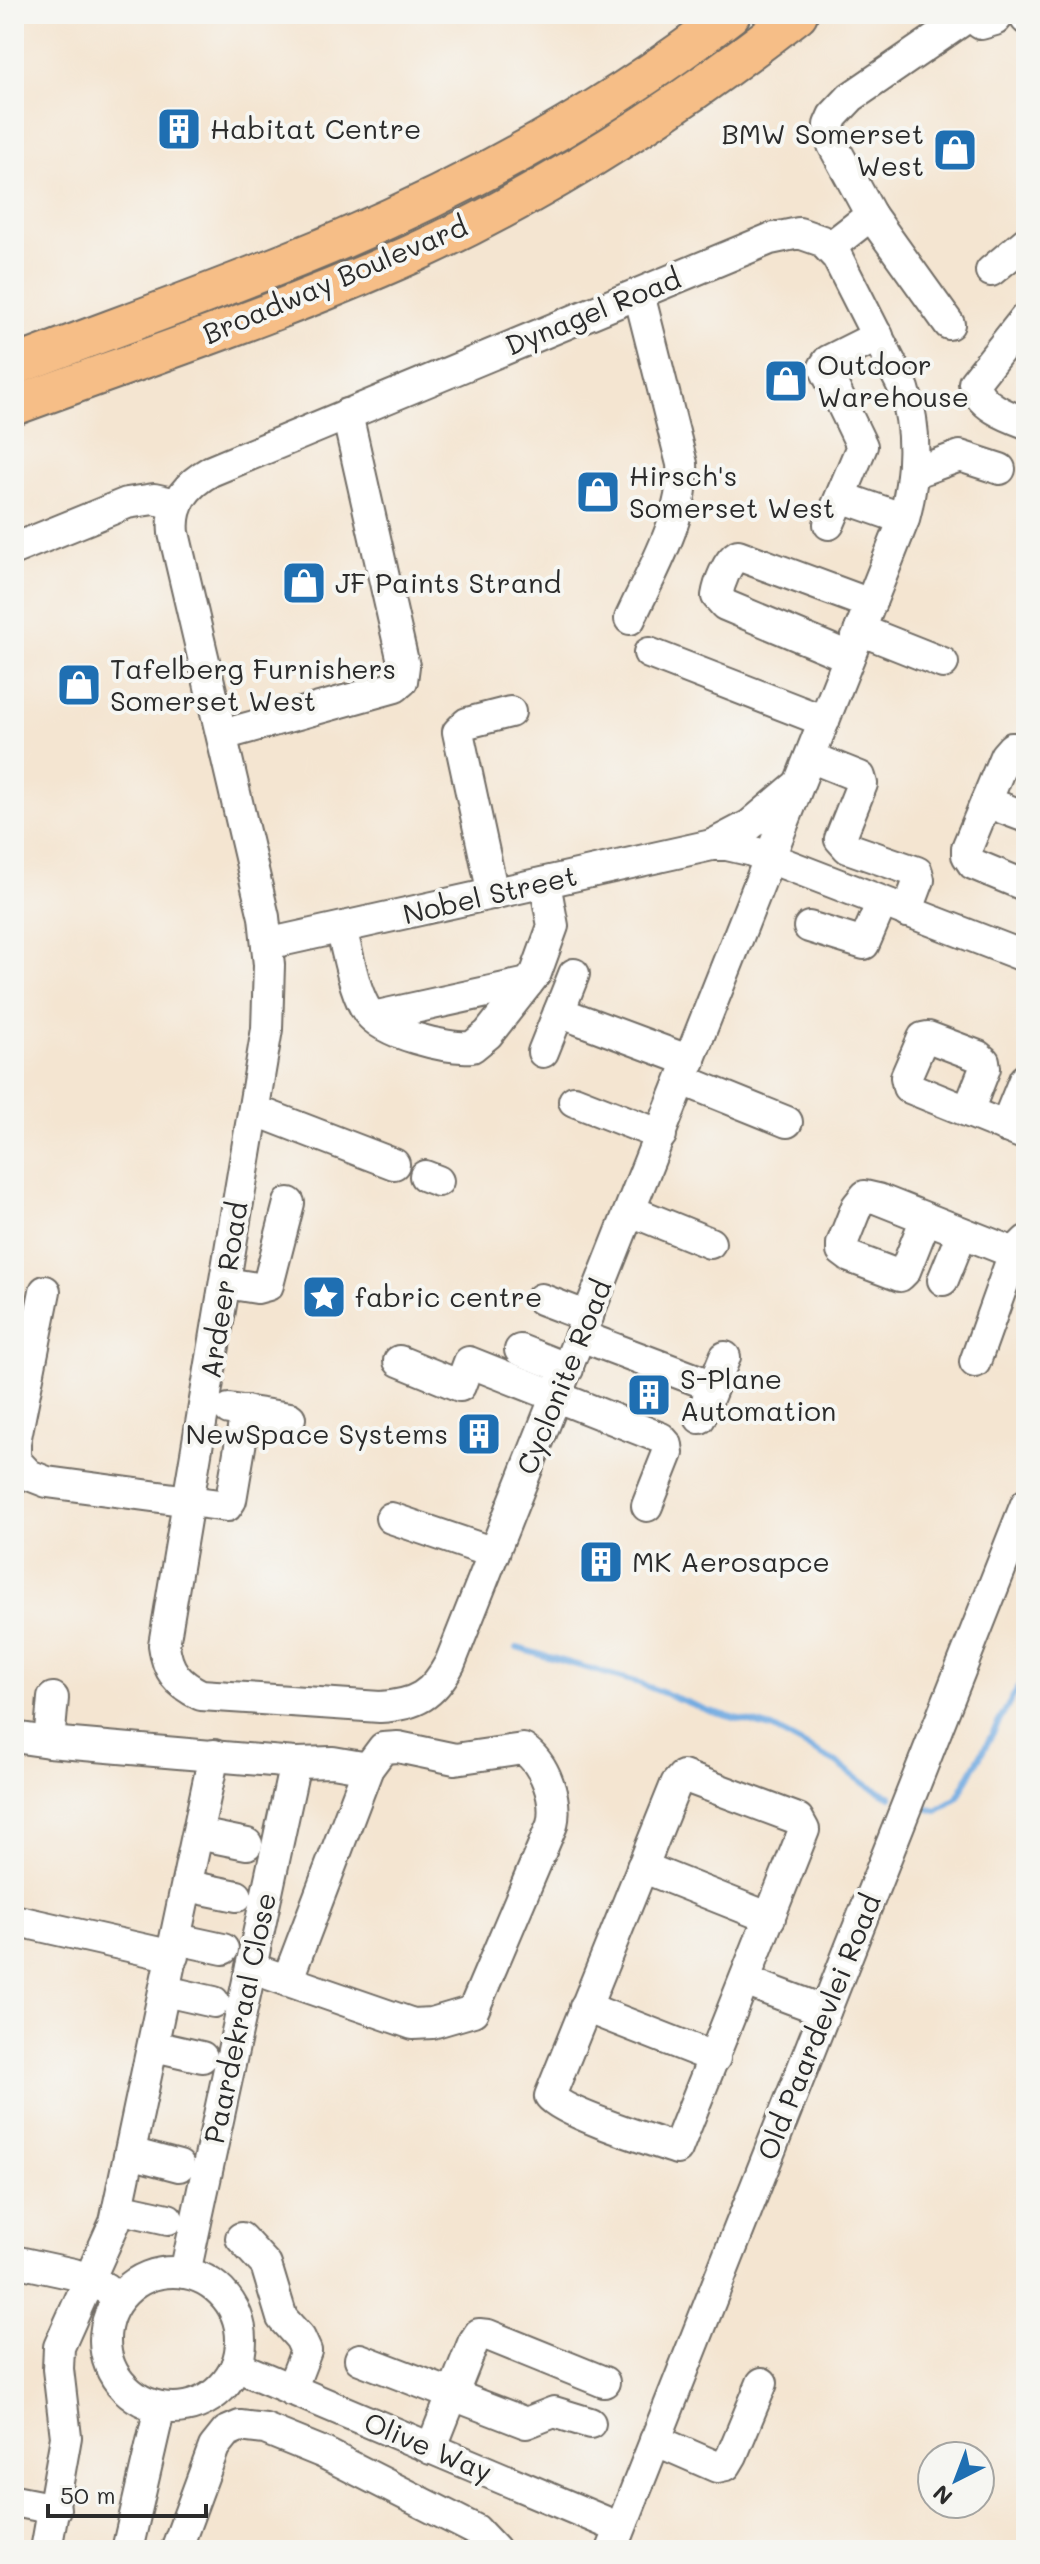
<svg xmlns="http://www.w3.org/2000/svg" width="1040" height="2564" font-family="Mali,sans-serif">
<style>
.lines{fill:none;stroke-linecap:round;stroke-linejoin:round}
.stream{stroke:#72abe1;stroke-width:6}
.minor-casing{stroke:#716c65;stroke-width:34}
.major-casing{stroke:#716c65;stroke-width:42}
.minor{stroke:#fff;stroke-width:30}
.major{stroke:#f6be87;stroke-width:38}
.labels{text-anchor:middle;stroke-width:8;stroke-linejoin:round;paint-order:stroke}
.poi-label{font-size:28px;fill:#2b2b2b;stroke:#f6f6f2;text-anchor:start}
.street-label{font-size:28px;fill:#2b2b2b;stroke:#f6f6f2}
</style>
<rect width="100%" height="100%" fill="#f6f6f2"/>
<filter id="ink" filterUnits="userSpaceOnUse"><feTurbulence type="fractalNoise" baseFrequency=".0125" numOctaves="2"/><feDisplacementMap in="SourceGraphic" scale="16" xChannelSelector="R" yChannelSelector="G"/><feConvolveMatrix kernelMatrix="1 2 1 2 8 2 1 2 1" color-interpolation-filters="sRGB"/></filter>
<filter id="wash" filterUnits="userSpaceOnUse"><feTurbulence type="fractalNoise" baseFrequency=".006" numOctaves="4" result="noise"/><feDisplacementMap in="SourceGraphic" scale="32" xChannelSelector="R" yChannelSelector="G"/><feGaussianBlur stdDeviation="1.8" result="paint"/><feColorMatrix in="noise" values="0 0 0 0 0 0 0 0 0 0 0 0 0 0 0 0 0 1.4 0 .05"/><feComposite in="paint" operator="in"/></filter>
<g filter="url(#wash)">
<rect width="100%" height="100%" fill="#f4e5d1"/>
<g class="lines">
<!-- stream -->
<g class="stream">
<path d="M 517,1648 L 636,1682 L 709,1711 L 772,1728 L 837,1763 L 868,1786 L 891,1797"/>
<path d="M 922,1807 L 937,1811 L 957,1798 L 1026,1673"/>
</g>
</g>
</g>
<g filter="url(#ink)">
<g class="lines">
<!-- minor casing -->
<g class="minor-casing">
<g id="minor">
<path d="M 968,14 L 981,24 L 995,20 L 1000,14"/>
<path d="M 1023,14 L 1026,19"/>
<path d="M 871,215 L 949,324"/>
<path d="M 799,233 L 822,241 L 837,257 L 904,389 C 918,432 915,477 904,519 L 450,1663 C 433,1695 416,1705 380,1707 L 201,1695 C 178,1684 167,1671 164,1645 L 267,1029 L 269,965 L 264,917 L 174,533 C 171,504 186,485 211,471 L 770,239 Z"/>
<path d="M 830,247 L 871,215 L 833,145 L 829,125 L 833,116 L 851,97 L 969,16"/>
<path d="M 991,271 L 1026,242"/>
<path d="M 1026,317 L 974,383 C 978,405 1007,416 1026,423"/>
<path d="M 913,473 L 960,456 L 1000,469"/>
<path d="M 841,497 L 904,519"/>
<path d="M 829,524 L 862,446 L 824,367 L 828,361 L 878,336"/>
<path d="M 14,549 L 127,503 L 154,499 L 177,504"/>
<path d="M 630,619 C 651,572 686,516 682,464 L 639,294"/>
<path d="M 860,630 L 943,663"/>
<path d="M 649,653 L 824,721"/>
<path d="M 849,657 L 725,605 L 717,596 C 719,584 727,561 738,555 L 870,604"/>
<path d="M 222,735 L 395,687 L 402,681 L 404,666 L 347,414"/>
<path d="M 1026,749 L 1012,748 L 1005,756 L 967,848 L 967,855 L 973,864 L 1026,886"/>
<path d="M 810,757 L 860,777 L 862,784 L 840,839 L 848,848 L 917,872 L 919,880 L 907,912"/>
<path d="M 986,802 L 1026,817"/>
<path d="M 712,845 L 750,825 L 795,787"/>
<path d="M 493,894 L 458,732 L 467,723 L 510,712"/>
<path d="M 809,927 L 864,944 L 882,902"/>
<path d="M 341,929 C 348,952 354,993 368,1012 C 384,1034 446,1049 472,1047 L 488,1034 L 528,983"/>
<path d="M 267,944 L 712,845 L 727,845 L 749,850 L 1026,957"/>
<path d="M 559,1012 L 690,1061"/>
<path d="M 373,1017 L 528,983 L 536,973 L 553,926 L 545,883"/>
<path d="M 543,1052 L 574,974"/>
<path d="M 683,1080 L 787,1122"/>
<path d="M 574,1101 L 661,1135"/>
<path d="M 254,1110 L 394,1164"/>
<path d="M 968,1111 L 985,1068 L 984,1061 L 978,1056 L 928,1037 L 923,1038 L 906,1077 L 908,1087 L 910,1088 L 1026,1135"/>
<path d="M 1005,1127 L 1024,1080"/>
<path d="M 425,1176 L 438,1181"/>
<path d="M 631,1211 L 710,1243"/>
<path d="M 926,1218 L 905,1271 L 900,1276 L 850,1257 L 842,1251 L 842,1244 L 857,1206 L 865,1196 L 878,1199 L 1014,1253"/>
<path d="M 943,1280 L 962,1233"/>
<path d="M 226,1283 L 257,1288 L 268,1285 L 289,1203"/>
<path d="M 45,1291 L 15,1442 L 15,1460 L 29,1475 L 47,1482 L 227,1506 L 231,1500 L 246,1411"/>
<path d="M 541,1299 L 588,1317"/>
<path d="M 581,1336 L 713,1386"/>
<path d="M 520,1350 L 568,1369"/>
<path d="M 399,1361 L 460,1386 L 469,1362 L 661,1438 L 667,1445 L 668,1453 L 647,1506"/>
<path d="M 975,1362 L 1014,1253 L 1026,1241"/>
<path d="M 229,1409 L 290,1418"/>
<path d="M 700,1418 L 725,1357"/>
<path d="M 391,1518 L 494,1553"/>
<path d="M 14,1737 L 49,1742 L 295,1763 L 333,1762 L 368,1768"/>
<path d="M 49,1742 L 53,1698"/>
<path d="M 683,1776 L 798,1819 L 804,1830 L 677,2149 C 653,2141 563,2113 550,2096 L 676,1784 Z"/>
<path d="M 198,1834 L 247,1844"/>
<path d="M 642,1867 L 770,1918"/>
<path d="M 188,1886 L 237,1896"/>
<path d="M 14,1920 L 173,1956"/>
<path d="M 177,1939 L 223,1949"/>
<path d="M 251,1968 L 413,2024 L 432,2023 L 473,2011 L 552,1825 C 558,1800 545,1763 523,1749 L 455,1759 L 398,1747 L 383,1748 L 368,1768 L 287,1981"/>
<path d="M 745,1981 L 825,2011"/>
<path d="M 165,1991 L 214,2002"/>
<path d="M 585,2007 L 715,2058"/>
<path d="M 154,2046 L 202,2057"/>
<path d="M 130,2153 L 179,2166"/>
<path d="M 118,2208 L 168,2219"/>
<path d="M 241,2238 L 266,2265 L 282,2318 L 300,2338 L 306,2351 L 291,2390"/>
<path d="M 14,2261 L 74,2274 L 105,2288"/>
<circle cx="173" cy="2340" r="68"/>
<path d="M 185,2273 L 295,1763"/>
<path d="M 360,2359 L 526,2423 L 554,2412 L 590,2423"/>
<path d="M 236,2366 L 620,2528"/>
<path d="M 655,2440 L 717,2467 L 726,2465 L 732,2455 L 762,2383"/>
<path d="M 431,2449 L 473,2343 L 479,2334 L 488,2335 L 604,2382"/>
<path d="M 14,2501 L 55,2509"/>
<path d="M 46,2550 L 66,2437 L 58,2369 L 59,2347 L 115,2222 L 214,1755"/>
<path d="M 127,2550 L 160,2407"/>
<path d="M 176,2550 L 214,2447 L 226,2432 L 240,2426 L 265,2429 L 324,2453 L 476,2530 L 495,2550"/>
<path d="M 612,2550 L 1026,1504"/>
</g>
</g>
<!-- major casing -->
<g class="major-casing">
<g id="major">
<path d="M 14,366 C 124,324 235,285 343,239 C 480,180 613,106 731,14"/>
<path d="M 14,406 C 147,357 283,312 412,254 C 550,191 679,107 798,14"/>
</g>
</g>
<!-- minor -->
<use href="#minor" class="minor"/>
<!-- major -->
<use href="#major" class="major"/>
</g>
</g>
<!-- icons -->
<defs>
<g id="building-square" transform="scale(2.3)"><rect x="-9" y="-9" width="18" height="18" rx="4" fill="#1f6fb2" stroke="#f6f6f2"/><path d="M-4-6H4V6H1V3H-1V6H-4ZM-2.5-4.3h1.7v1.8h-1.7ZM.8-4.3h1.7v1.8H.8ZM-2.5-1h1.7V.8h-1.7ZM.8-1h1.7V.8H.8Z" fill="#fff"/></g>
<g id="shop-square" transform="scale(2.3)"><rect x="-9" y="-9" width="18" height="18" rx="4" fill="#1f6fb2" stroke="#f6f6f2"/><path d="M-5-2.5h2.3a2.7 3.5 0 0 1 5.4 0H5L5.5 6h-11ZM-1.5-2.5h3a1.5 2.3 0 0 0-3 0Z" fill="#fff"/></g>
<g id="sight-square" transform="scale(2.3)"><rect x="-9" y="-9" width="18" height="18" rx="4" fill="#1f6fb2" stroke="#f6f6f2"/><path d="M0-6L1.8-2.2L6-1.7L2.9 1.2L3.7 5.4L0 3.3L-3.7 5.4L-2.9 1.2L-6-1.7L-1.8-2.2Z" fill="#fff"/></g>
</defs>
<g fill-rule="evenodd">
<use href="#building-square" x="179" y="129"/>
<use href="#shop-square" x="955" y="150"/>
<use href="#shop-square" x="786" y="381"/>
<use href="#shop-square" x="598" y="492"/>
<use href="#shop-square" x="304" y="583"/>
<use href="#shop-square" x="79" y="685"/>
<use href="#sight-square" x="324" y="1297"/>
<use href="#building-square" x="649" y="1395"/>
<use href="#building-square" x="479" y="1434"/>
<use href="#building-square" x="601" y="1562"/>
</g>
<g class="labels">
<!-- poi labels -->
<g class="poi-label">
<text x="210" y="139">Habitat Centre</text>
<text x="924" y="144" text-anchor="end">BMW Somerset<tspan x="924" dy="32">West</tspan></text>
<text x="817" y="375">Outdoor<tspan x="817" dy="32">Warehouse</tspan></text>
<text x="629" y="486">Hirsch's<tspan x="629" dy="32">Somerset West</tspan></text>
<text x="335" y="593">JF Paints Strand</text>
<text x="110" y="679">Tafelberg Furnishers<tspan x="110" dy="32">Somerset West</tspan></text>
<text x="355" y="1307">fabric centre</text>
<text x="680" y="1389">S-Plane<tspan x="680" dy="32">Automation</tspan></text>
<text x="448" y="1444" text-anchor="end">NewSpace Systems</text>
<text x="632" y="1572">MK Aerosapce</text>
</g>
<!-- street labels -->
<g class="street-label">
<text transform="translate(335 280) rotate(-23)" y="10">Broadway Boulevard</text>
<text transform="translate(593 312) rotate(-22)" y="10">Dynagel Road</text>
<text transform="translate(490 895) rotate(-13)" y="10">Nobel Street</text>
<text transform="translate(224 1290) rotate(-81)" y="10">Ardeer Road</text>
<text transform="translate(564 1377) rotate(-68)" y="10">Cyclonite Road</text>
<text transform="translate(240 2018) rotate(-78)" y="10">Paardekraal Close</text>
<text transform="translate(819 2027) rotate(-68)" y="10">Old Paardevlei Road</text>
<text transform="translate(428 2447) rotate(23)" y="10">Olive Way</text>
</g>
</g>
<!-- margin -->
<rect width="1040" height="2564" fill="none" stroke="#f6f6f2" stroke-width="48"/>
<!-- north arrow -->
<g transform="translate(956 2480) rotate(222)"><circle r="38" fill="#f6f6f2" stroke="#a5a5a2" stroke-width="2"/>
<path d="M0-6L14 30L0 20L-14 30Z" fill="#1f6fb2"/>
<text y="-12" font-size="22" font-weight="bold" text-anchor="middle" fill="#2b2b2b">N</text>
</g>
<!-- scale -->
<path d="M48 2504v12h158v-12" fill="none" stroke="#2b2b2b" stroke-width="4"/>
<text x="60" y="2504" font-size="24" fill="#2b2b2b" stroke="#f6f6f2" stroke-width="6" paint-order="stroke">50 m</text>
</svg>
